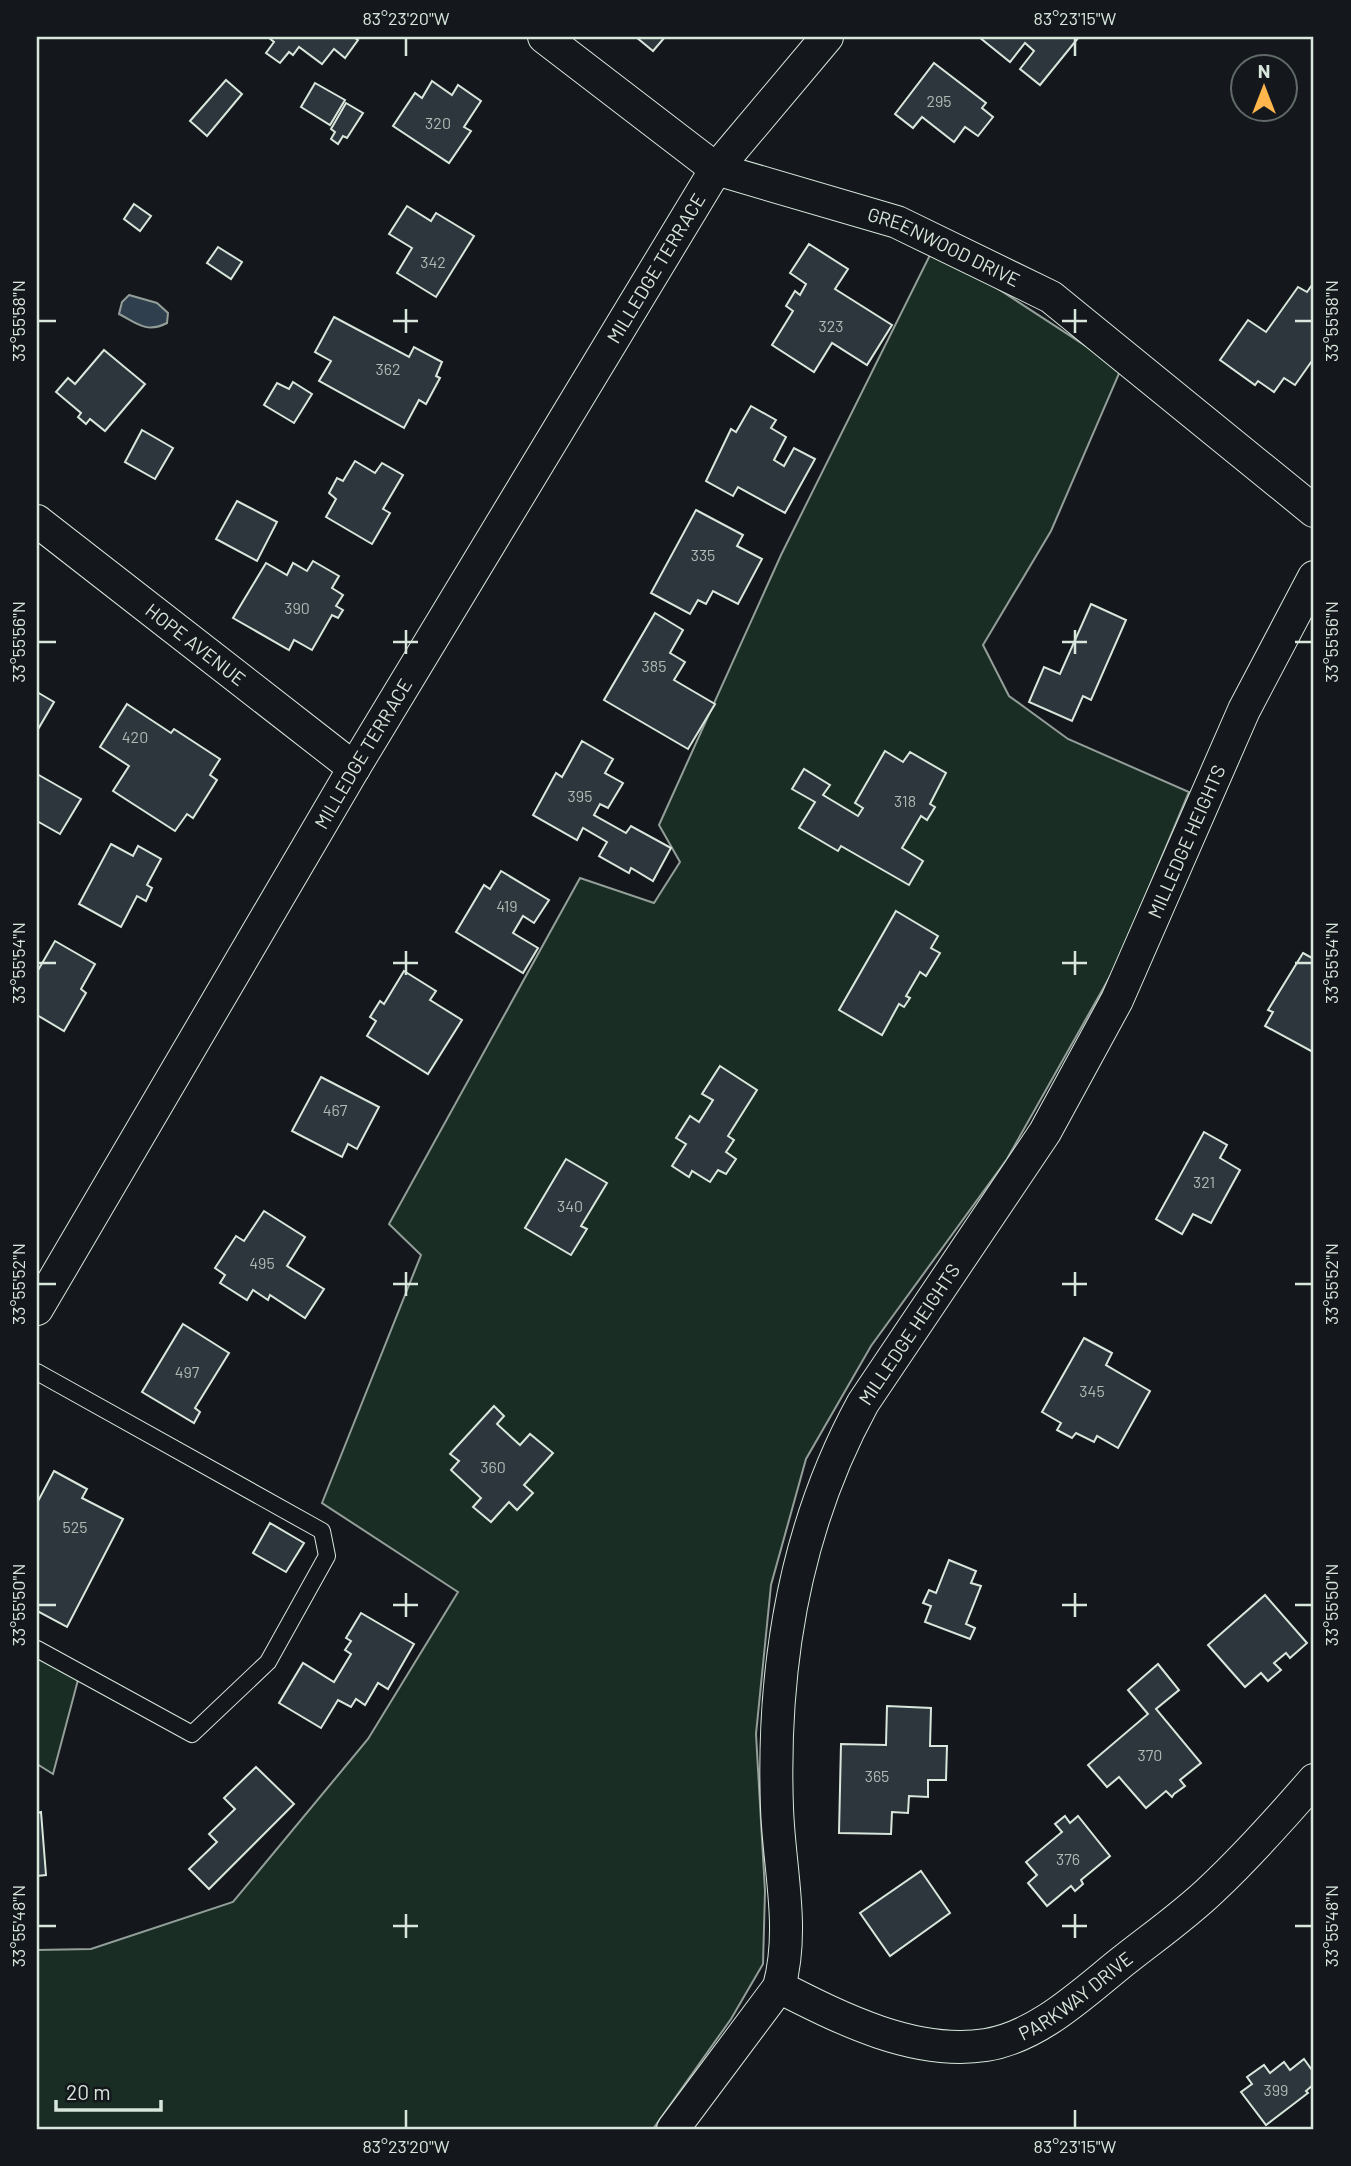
<svg xmlns="http://www.w3.org/2000/svg" width="1351" height="2166" font-family="Barlow,sans-serif">
<style>
.green{fill:#1a2d24;stroke:#939e99;stroke-width:2}
.water{fill:#2f3f4d;stroke:#939e99;stroke-width:2}
.building{fill:#2c363c;stroke:#d8e6dc;stroke-width:2}
.lines{fill:none;stroke-linecap:round;stroke-linejoin:round}
.lane-casing{stroke:#d8e6dc;stroke-width:18}
.street-casing{stroke:#d8e6dc;stroke-width:34}
.lane{stroke:#14181c;stroke-width:16}
.street{stroke:#14181c;stroke-width:32}
.ticks{fill:none;stroke:#d8e6dc;stroke-width:2.5}
.labels{text-anchor:middle;stroke-width:5;stroke-linejoin:round;paint-order:stroke}
.number-label{font-size:16px;fill:#adbab4}
.street-label{font-size:19px;fill:#d8e6dc;stroke:#14181c}
.neatline{fill:none;stroke:#d8e6dc;stroke-width:2.5}
.ticks-label{font-size:18px;text-anchor:middle;fill:#d8e6dc}
</style>
<rect width="100%" height="100%" fill="#14181c"/>
<!-- green -->
<g class="green">
<path d="M 934,247 L 1121,369 L 1051,531 L 983,645 L 1009,696 L 1068,739 L 1189,792 L 1117,964 L 1007,1159 L 871,1346 L 806,1459 L 771,1585 L 756,1734 L 765,1891 L 763,1964 L 731,2019 L 653,2129 L 37,2129 L 37,1950 L 91,1949 L 233,1902 L 368,1739 L 458,1592 L 322,1503 L 421,1255 L 389,1224 L 580,878 L 654,903 L 680,862 L 659,825 L 781,555 Z"/>
<path d="M 37,1650 L 82,1665 L 53,1774 L 37,1764 Z"/>
</g>
<!-- water -->
<path class="water" d="M 129,295 L 157,303 L 168,313 L 167,323 C 146,334 135,322 119,314 L 122,302 Z"/>
<!-- building -->
<g class="building">
<path d="M 268,37 L 353,37 L 358,40 L 345,58 L 334,49 L 322,64 L 299,47 L 293,55 L 289,52 L 280,63 L 266,53 L 274,42 Z"/>
<path d="M 636,37 L 665,37 L 653,51 Z"/>
<path d="M 979,37 L 1079,37 L 1040,85 L 1020,69 L 1034,51 L 1025,43 L 1010,62 Z"/>
<path d="M 934,63 L 986,103 L 982,108 L 993,117 L 978,136 L 965,127 L 954,142 L 922,117 L 913,128 L 895,114 Z"/>
<path d="M 226,80 L 242,94 L 207,136 L 190,121 Z"/>
<path d="M 432,81 L 452,95 L 458,85 L 481,101 L 464,127 L 471,131 L 449,163 L 393,126 L 415,93 L 422,98 Z"/>
<path d="M 315,83 L 345,100 L 330,125 L 301,107 Z"/>
<path d="M 346,103 L 363,113 L 347,138 L 343,136 L 338,144 L 331,139 L 335,132 L 331,129 Z"/>
<path d="M 134,204 L 151,216 L 140,231 L 124,219 Z"/>
<path d="M 407,206 L 431,221 L 436,213 L 474,236 L 436,297 L 397,273 L 412,248 L 389,234 Z"/>
<path d="M 809,244 L 848,269 L 835,289 L 892,325 L 867,365 L 832,343 L 814,372 L 772,345 L 793,311 L 786,306 L 795,291 L 800,295 L 806,284 L 790,273 Z"/>
<path d="M 218,247 L 242,262 L 231,279 L 207,263 Z"/>
<path d="M 1312,285 L 1314,358 L 1295,385 L 1284,378 L 1274,392 L 1258,381 L 1255,385 L 1220,360 L 1248,320 L 1266,332 L 1298,287 L 1307,292 Z"/>
<path d="M 334,317 L 409,357 L 414,347 L 442,362 L 436,376 L 440,378 L 426,404 L 419,400 L 404,428 L 319,381 L 331,361 L 315,352 Z"/>
<path d="M 104,350 L 145,384 L 105,431 L 90,419 L 86,424 L 78,417 L 81,413 L 56,392 L 68,378 L 75,384 Z"/>
<path d="M 293,382 L 312,394 L 294,423 L 264,405 L 277,383 L 289,389 Z"/>
<path d="M 751,406 L 776,420 L 771,428 L 786,437 L 774,460 L 784,466 L 794,448 L 815,459 L 785,513 L 738,487 L 733,496 L 706,481 L 731,429 L 736,432 Z"/>
<path d="M 142,430 L 173,448 L 155,479 L 125,462 Z"/>
<path d="M 355,461 L 375,473 L 382,463 L 403,475 L 383,509 L 390,513 L 372,544 L 326,517 L 336,499 L 329,493 L 337,478 L 343,481 Z"/>
<path d="M 237,501 L 277,522 L 257,561 L 216,539 Z"/>
<path d="M 696,510 L 743,535 L 737,546 L 762,559 L 738,604 L 713,591 L 706,604 L 698,600 L 690,614 L 651,593 Z"/>
<path d="M 313,561 L 339,576 L 332,588 L 343,595 L 336,606 L 343,610 L 338,618 L 332,615 L 312,650 L 294,640 L 289,650 L 233,618 L 266,563 L 287,575 L 293,563 L 307,571 Z"/>
<path d="M 1091,604 L 1126,620 L 1091,700 L 1083,696 L 1072,721 L 1029,702 L 1044,667 L 1060,674 Z"/>
<path d="M 655,613 L 683,630 L 670,653 L 685,662 L 674,680 L 715,704 L 688,749 L 604,700 Z"/>
<path d="M 37,692 L 54,702 L 37,731 Z"/>
<path d="M 127,704 L 171,733 L 174,729 L 220,759 L 210,775 L 217,780 L 193,818 L 187,814 L 175,831 L 113,791 L 129,766 L 100,747 Z"/>
<path d="M 582,741 L 613,759 L 605,773 L 623,783 L 608,808 L 600,804 L 594,815 L 626,833 L 631,826 L 671,848 L 653,881 L 631,868 L 629,873 L 599,856 L 607,842 L 583,828 L 577,840 L 533,815 L 556,773 L 562,777 Z"/>
<path d="M 885,751 L 903,762 L 910,752 L 946,773 L 930,804 L 935,807 L 927,820 L 921,816 L 902,848 L 923,861 L 909,885 L 841,846 L 838,851 L 799,828 L 815,802 L 792,789 L 804,769 L 830,785 L 823,795 L 858,816 L 863,808 L 855,803 Z"/>
<path d="M 37,774 L 81,799 L 60,834 L 37,821 Z"/>
<path d="M 111,844 L 133,856 L 138,846 L 161,859 L 147,885 L 152,888 L 146,901 L 137,896 L 121,927 L 79,904 Z"/>
<path d="M 501,871 L 549,900 L 534,923 L 523,916 L 513,933 L 538,948 L 523,973 L 456,932 L 484,885 L 490,889 Z"/>
<path d="M 896,911 L 938,936 L 931,948 L 940,953 L 926,976 L 920,972 L 906,996 L 910,998 L 904,1007 L 899,1004 L 882,1035 L 839,1010 Z"/>
<path d="M 55,941 L 95,964 L 81,989 L 86,993 L 64,1031 L 37,1015 L 37,972 Z"/>
<path d="M 1303,953 L 1314,959 L 1313,1052 L 1265,1026 L 1273,1012 L 1268,1010 Z"/>
<path d="M 404,971 L 436,991 L 430,1000 L 462,1020 L 428,1074 L 367,1036 L 376,1021 L 370,1017 L 380,1001 L 384,1004 Z"/>
<path d="M 720,1066 L 757,1090 L 728,1136 L 734,1140 L 726,1152 L 736,1159 L 726,1174 L 718,1170 L 710,1182 L 692,1171 L 689,1177 L 672,1166 L 686,1144 L 676,1138 L 690,1116 L 699,1122 L 713,1100 L 702,1094 Z"/>
<path d="M 321,1077 L 379,1107 L 357,1149 L 348,1144 L 342,1157 L 292,1131 Z"/>
<path d="M 1204,1132 L 1227,1145 L 1220,1158 L 1240,1170 L 1211,1223 L 1193,1214 L 1182,1234 L 1156,1219 Z"/>
<path d="M 566,1159 L 607,1183 L 581,1226 L 587,1229 L 571,1255 L 525,1228 Z"/>
<path d="M 264,1211 L 305,1237 L 287,1266 L 324,1289 L 305,1318 L 270,1295 L 268,1300 L 253,1290 L 247,1300 L 220,1283 L 225,1275 L 215,1268 L 236,1236 L 244,1241 Z"/>
<path d="M 183,1324 L 229,1353 L 195,1408 L 200,1412 L 194,1423 L 142,1392 Z"/>
<path d="M 1084,1338 L 1112,1353 L 1106,1365 L 1150,1391 L 1118,1448 L 1097,1436 L 1094,1442 L 1076,1433 L 1072,1438 L 1057,1430 L 1061,1423 L 1042,1412 Z"/>
<path d="M 494,1406 L 504,1416 L 497,1424 L 520,1445 L 530,1434 L 553,1453 L 524,1485 L 533,1493 L 517,1510 L 509,1502 L 491,1522 L 473,1507 L 481,1498 L 451,1470 L 459,1461 L 450,1454 Z"/>
<path d="M 54,1471 L 87,1489 L 82,1498 L 123,1519 L 67,1627 L 37,1611 L 37,1503 Z"/>
<path d="M 270,1523 L 304,1543 L 286,1572 L 253,1553 Z"/>
<path d="M 949,1560 L 976,1571 L 971,1583 L 981,1586 L 966,1624 L 975,1628 L 970,1639 L 925,1622 L 931,1606 L 923,1603 L 929,1590 L 936,1593 Z"/>
<path d="M 1265,1595 L 1307,1643 L 1290,1658 L 1286,1653 L 1274,1663 L 1281,1670 L 1268,1681 L 1261,1673 L 1245,1687 L 1208,1645 Z"/>
<path d="M 361,1613 L 414,1644 L 388,1689 L 378,1683 L 365,1705 L 356,1699 L 351,1707 L 338,1700 L 321,1728 L 279,1703 L 303,1663 L 334,1682 L 351,1654 L 345,1650 L 351,1641 L 346,1638 Z"/>
<path d="M 1158,1664 L 1179,1690 L 1156,1709 L 1201,1763 L 1180,1780 L 1185,1786 L 1174,1794 L 1172,1797 L 1166,1791 L 1146,1808 L 1119,1777 L 1107,1787 L 1088,1765 L 1148,1714 L 1128,1690 Z"/>
<path d="M 887,1706 L 931,1708 L 930,1746 L 947,1746 L 946,1780 L 928,1780 L 928,1797 L 909,1796 L 908,1813 L 892,1812 L 891,1834 L 839,1833 L 841,1744 L 886,1745 Z"/>
<path d="M 256,1767 L 294,1804 L 209,1889 L 189,1869 L 217,1842 L 209,1834 L 235,1809 L 224,1798 Z"/>
<path d="M 41,1812 L 46,1875 L 37,1876 L 37,1813 Z"/>
<path d="M 1065,1816 L 1070,1823 L 1078,1816 L 1110,1856 L 1081,1880 L 1083,1884 L 1075,1891 L 1071,1886 L 1047,1906 L 1028,1883 L 1037,1875 L 1026,1862 L 1062,1832 L 1055,1824 Z"/>
<path d="M 921,1871 L 950,1913 L 890,1956 L 860,1913 Z"/>
<path d="M 1304,2059 L 1314,2073 L 1314,2084 L 1306,2091 L 1308,2093 L 1266,2125 L 1241,2092 L 1252,2084 L 1247,2077 L 1264,2065 L 1270,2073 L 1284,2062 L 1290,2070 Z"/>
</g>
<g class="lines">
<!-- lane casing -->
<g class="lane-casing">
<path id="lane" d="M 37,1372 L 322,1531 L 327,1556 L 268,1662 L 192,1734 L 37,1649"/>
</g>
<!-- street casing -->
<g class="street-casing">
<g id="street">
<path id="s1" d="M 544,37 L 716,169 L 897,222 L 1051,297 L 1314,511"/>
<path id="s2" d="M 37,521 L 354,768"/>
<path id="s3" d="M 37,1309 L 354,768 L 716,169 L 827,37"/>
<path id="s4" d="M 779,1987 C 840,2018 914,2056 986,2045 C 1036,2037 1079,1997 1117,1966 C 1148,1941 1183,1917 1212,1889 C 1248,1855 1282,1817 1314,1780"/>
<path id="s5" d="M 673,2129 L 779,1987 C 795,1928 779,1868 777,1808 C 772,1668 795,1527 863,1403 L 1045,1132 L 1117,1000 L 1244,710 L 1314,577"/>
</g>
</g>
<!-- lane -->
<use href="#lane" class="lane"/>
<!-- street -->
<use href="#street" class="street"/>
</g>
<!-- ticks -->
<path class="ticks" d="M 406,38 L 406,56M 1075,38 L 1075,56M 406,309 L 406,333M 1075,309 L 1075,333M 38,321 L 56,321M 393,321 L 418,321M 1062,321 L 1087,321M 1295,321 L 1312,321M 406,630 L 406,654M 1075,630 L 1075,654M 38,642 L 56,642M 393,642 L 418,642M 1062,642 L 1087,642M 1295,642 L 1312,642M 406,951 L 406,975M 1075,951 L 1075,975M 38,963 L 56,963M 393,963 L 418,963M 1062,963 L 1087,963M 1295,963 L 1312,963M 406,1272 L 406,1296M 1075,1272 L 1075,1296M 38,1284 L 56,1284M 393,1284 L 418,1284M 1062,1284 L 1087,1284M 1295,1284 L 1312,1284M 406,1593 L 406,1617M 1075,1593 L 1075,1617M 38,1605 L 56,1605M 393,1605 L 418,1605M 1062,1605 L 1087,1605M 1295,1605 L 1312,1605M 406,1914 L 406,1938M 1075,1914 L 1075,1938M 38,1926 L 56,1926M 393,1926 L 418,1926M 1062,1926 L 1087,1926M 1295,1926 L 1312,1926M 406,2110 L 406,2128M 1075,2110 L 1075,2128"/>
<g class="labels">
<!-- number labels -->
<g class="number-label">
<text x="939" y="107">295</text>
<text x="438" y="129">320</text>
<text x="433" y="268">342</text>
<text x="831" y="332">323</text>
<text x="388" y="375">362</text>
<text x="703" y="561">335</text>
<text x="297" y="614">390</text>
<text x="654" y="672">385</text>
<text x="135" y="743">420</text>
<text x="580" y="802">395</text>
<text x="905" y="807">318</text>
<text x="507" y="912">419</text>
<text x="335" y="1116">467</text>
<text x="1204" y="1188">321</text>
<text x="570" y="1212">340</text>
<text x="262" y="1269">495</text>
<text x="187" y="1378">497</text>
<text x="1092" y="1397">345</text>
<text x="493" y="1473">360</text>
<text x="75" y="1533">525</text>
<text x="1150" y="1761">370</text>
<text x="877" y="1782">365</text>
<text x="1068" y="1865">376</text>
<text x="1276" y="2096">399</text>
</g>
<!-- street labels -->
<g class="street-label">
<text dy="7" stroke="none"><textPath href="#s1" startOffset="458">GREENWOOD DRIVE</textPath></text>
<text dy="7" stroke="none"><textPath href="#s3" startOffset="1211">MILLEDGE TERRACE</textPath></text>
<text dy="7" stroke="none"><textPath href="#s2" startOffset="201">HOPE AVENUE</textPath></text>
<text dy="7" stroke="none"><textPath href="#s3" startOffset="644">MILLEDGE TERRACE</textPath></text>
<text dy="7" stroke="none"><textPath href="#s5" startOffset="1426">MILLEDGE HEIGHTS</textPath></text>
<text dy="7" stroke="none"><textPath href="#s5" startOffset="859">MILLEDGE HEIGHTS</textPath></text>
<text dy="7" stroke="none"><textPath href="#s4" startOffset="322">PARKWAY DRIVE</textPath></text>
</g>
</g>
<!-- border -->
<rect width="1351" height="2166" fill="none" stroke="#14181c" stroke-width="77"/>
<!-- north arrow -->
<g transform="translate(1264 88)"><circle r="33" fill="#14181c" stroke="#626a69" stroke-width="2"/>
<path d="M0-5L12 26L0 18L-12 26Z" fill="#ffb74d"/>
<text y="-10" font-size="19" font-weight="bold" text-anchor="middle" fill="#d8e6dc">N</text>
</g>
<!-- scale -->
<path d="M56 2100v10h105v-10" fill="none" stroke="#d8e6dc" stroke-width="3.5"/>
<text x="66" y="2100" font-size="21" fill="#d8e6dc" stroke="#14181c" stroke-width="5" paint-order="stroke">20 m</text>
<rect x="38" y="38" width="1274" height="2090" class="neatline"/>
<g class="ticks-label">
<text x="406" y="25">83°23'20"W</text>
<text x="1075" y="25">83°23'15"W</text>
<text transform="translate(19 321) rotate(-90)" y="6">33°55'58"N</text>
<text transform="translate(1332 321) rotate(-90)" y="6">33°55'58"N</text>
<text transform="translate(19 642) rotate(-90)" y="6">33°55'56"N</text>
<text transform="translate(1332 642) rotate(-90)" y="6">33°55'56"N</text>
<text transform="translate(19 963) rotate(-90)" y="6">33°55'54"N</text>
<text transform="translate(1332 963) rotate(-90)" y="6">33°55'54"N</text>
<text transform="translate(19 1284) rotate(-90)" y="6">33°55'52"N</text>
<text transform="translate(1332 1284) rotate(-90)" y="6">33°55'52"N</text>
<text transform="translate(19 1605) rotate(-90)" y="6">33°55'50"N</text>
<text transform="translate(1332 1605) rotate(-90)" y="6">33°55'50"N</text>
<text transform="translate(19 1926) rotate(-90)" y="6">33°55'48"N</text>
<text transform="translate(1332 1926) rotate(-90)" y="6">33°55'48"N</text>
<text x="406" y="2153">83°23'20"W</text>
<text x="1075" y="2153">83°23'15"W</text>
</g>
</svg>
